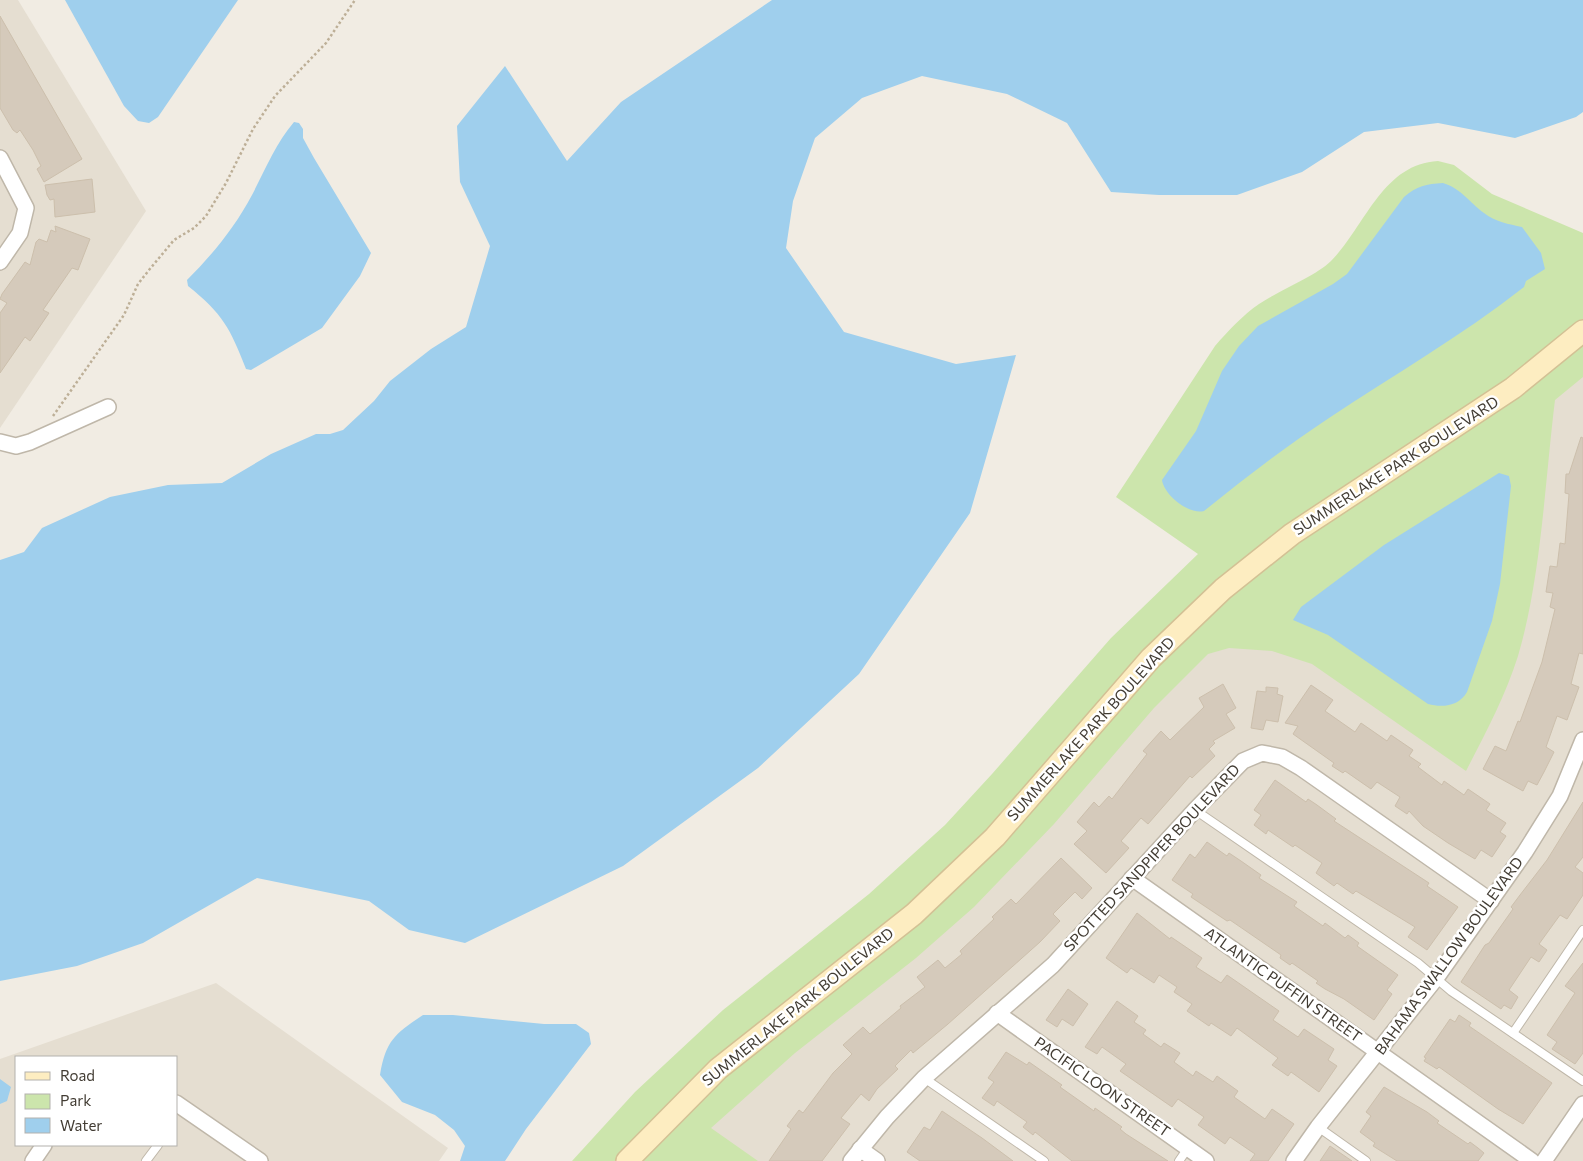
<svg xmlns="http://www.w3.org/2000/svg" width="1583" height="1161" font-family="Commissioner,sans-serif">
<style>
.residential{fill:#e5ded1;fill-rule:evenodd}
.green{fill:#cce5ac}
.water{fill:#9fcfed}
.building{fill:#d5cabb;stroke:#ccbfac}
.lines{fill:none;stroke-linecap:round;stroke-linejoin:round}
.lane-casing{stroke:#bfb7a9;stroke-width:10}
.street-casing{stroke:#bfb7a9;stroke-width:18}
.secondary-casing{stroke:#d3c195;stroke-width:24}
.path{stroke:#bdaf97;stroke-width:2.5;stroke-dasharray:2.5 2.5;stroke-linecap:butt}
.lane{stroke:#fff;stroke-width:8}
.street{stroke:#fff;stroke-width:15}
.secondary{stroke:#fdedc1;stroke-width:21}
.labels{text-anchor:middle;stroke-width:5;stroke-linejoin:round;paint-order:stroke}
.street-label{font-size:15px;fill:#423c33;stroke:#fff}
</style>
<rect width="100%" height="100%" fill="#f1ece3"/>
<!-- residential -->
<g class="residential">
<path d="M 0,0 L 18,0 L 146,211 L 0,428 Z"/>
<path d="M 1583,347 L 1583,1161 L 649,1161 L 1151,658 Z"/>
<path d="M 216,983 L 448,1148 L 439,1161 L 0,1161 L 0,1059 ZM 16,1057 L 176,1057 L 176,1145 L 16,1145 Z"/>
</g>
<!-- green -->
<g class="green">
<path d="M 1438,161 L 1454,165 L 1492,194 L 1583,233 L 1583,331 L 1223,589 L 995,837 L 627,1161 L 572,1161 L 635,1092 L 723,1010 L 869,894 L 945,825 L 992,774 L 1111,638 L 1198,554 L 1116,497 L 1215,346 C 1228,331 1243,315 1259,304 C 1278,291 1316,276 1331,261 C 1365,227 1382,164 1438,161 Z"/>
<path d="M 1583,343 L 1583,377 L 1555,400 C 1545,481 1541,579 1518,656 C 1505,697 1485,734 1466,771 L 1312,664 L 1272,651 L 1229,648 L 1208,654 L 1154,708 L 1054,824 L 974,907 L 916,958 L 795,1053 L 711,1128 L 758,1161 L 641,1161 L 741,1062 L 804,1010 L 1188,635 L 1271,560 Z"/>
</g>
<!-- water -->
<g class="water">
<path d="M 65,0 L 238,0 L 158,117 L 149,123 L 138,121 L 124,106 Z"/>
<path d="M 772,0 L 1583,0 L 1583,112 L 1576,117 L 1515,138 L 1438,123 L 1364,132 L 1302,172 L 1237,195 L 1159,195 L 1111,192 L 1067,123 L 1007,94 L 922,76 L 862,98 L 815,138 L 793,201 L 786,248 L 844,332 L 956,364 L 1016,355 L 970,513 L 859,674 L 758,768 L 623,866 L 465,943 L 409,930 L 369,901 L 257,878 L 143,943 L 77,966 L 0,981 L 0,560 L 24,552 L 42,528 L 110,497 L 168,485 L 222,483 L 271,454 L 316,434 L 330,434 L 343,430 L 374,401 L 390,381 L 431,349 L 466,327 L 490,246 L 460,182 L 457,126 L 505,66 L 567,161 L 621,102 Z"/>
<path d="M 294,122 L 299,123 L 303,129 L 303,138 L 314,158 L 371,253 L 360,276 L 322,328 L 251,370 L 246,369 C 230,328 223,314 188,286 L 187,280 C 213,254 235,227 252,195 C 265,170 276,143 294,122 Z"/>
<path d="M 1443,183 C 1462,189 1469,202 1484,213 C 1495,222 1509,224 1522,227 L 1541,253 L 1545,269 L 1526,281 L 1524,287 C 1460,337 1395,374 1329,418 C 1285,447 1245,478 1204,511 C 1189,515 1164,495 1162,480 L 1196,431 L 1222,371 L 1239,346 L 1258,326 L 1333,284 L 1347,274 L 1404,197 C 1417,186 1426,184 1443,183 Z"/>
<path d="M 1499,473 L 1509,476 L 1511,486 L 1500,584 L 1492,621 L 1467,692 C 1459,706 1443,708 1428,704 L 1328,635 L 1293,620 L 1301,607 L 1384,545 Z"/>
<path d="M 423,1015 L 453,1015 L 544,1024 L 576,1024 L 589,1033 L 591,1044 L 526,1129 L 505,1161 L 460,1161 L 465,1146 L 454,1130 L 435,1115 L 402,1102 L 380,1075 C 386,1040 395,1034 423,1015 Z"/>
<path d="M 0,1079 L 11,1087 L 7,1101 L 0,1104 Z"/>
</g>
<!-- building -->
<g class="building">
<path d="M 0,16 L 82,159 L 44,182 L 37,169 L 41,166 L 33,150 L 20,130 L 17,133 L 13,130 L 0,108 Z"/>
<path d="M 92,179 L 95,212 L 55,217 L 54,199 L 50,200 L 47,195 L 45,185 Z"/>
<path d="M 55,226 L 90,239 L 78,270 L 72,268 L 43,310 L 49,313 L 30,341 L 25,337 L 0,373 L 0,313 L 7,303 L 0,299 L 2,294 L 25,262 L 30,265 L 36,242 L 39,239 L 47,242 L 51,230 L 56,232 Z"/>
<path d="M 1581,437 L 1583,438 L 1583,654 L 1579,653 L 1571,684 L 1579,687 L 1567,720 L 1557,716 L 1546,747 L 1554,752 L 1544,772 L 1537,785 L 1528,781 L 1523,791 L 1483,769 L 1495,746 L 1506,751 L 1518,721 L 1520,722 L 1542,662 L 1555,609 L 1550,607 L 1553,593 L 1546,592 L 1550,566 L 1557,567 L 1560,543 L 1565,544 L 1569,494 L 1565,493 L 1566,474 L 1569,474 Z"/>
<path d="M 1223,684 L 1236,708 L 1226,714 L 1235,728 L 1213,741 L 1215,743 L 1209,749 L 1215,756 L 1192,778 L 1190,776 L 1148,824 L 1141,818 L 1121,841 L 1129,848 L 1106,873 L 1074,844 L 1087,831 L 1077,822 L 1094,802 L 1099,807 L 1109,796 L 1112,799 L 1147,754 L 1143,751 L 1161,731 L 1170,740 L 1204,707 L 1199,698 Z"/>
<path d="M 1311,685 L 1333,700 L 1325,711 L 1355,732 L 1361,723 L 1387,741 L 1391,735 L 1413,750 L 1409,756 L 1421,764 L 1418,767 L 1442,785 L 1444,781 L 1464,795 L 1468,789 L 1490,804 L 1486,810 L 1506,823 L 1500,832 L 1506,836 L 1492,857 L 1481,850 L 1475,859 L 1448,843 L 1423,826 L 1409,811 L 1407,814 L 1395,806 L 1400,797 L 1377,782 L 1371,789 L 1345,771 L 1343,773 L 1332,766 L 1334,763 L 1293,734 L 1298,726 L 1285,723 Z"/>
<path d="M 1266,687 L 1278,688 L 1277,694 L 1283,696 L 1278,722 L 1266,720 L 1263,730 L 1251,728 L 1257,691 L 1266,692 Z"/>
<path d="M 1275,780 L 1306,802 L 1308,799 L 1317,805 L 1336,819 L 1334,821 L 1429,883 L 1427,886 L 1458,907 L 1427,950 L 1408,937 L 1415,927 L 1356,891 L 1353,894 L 1337,883 L 1334,886 L 1316,873 L 1322,863 L 1295,845 L 1293,847 L 1268,830 L 1266,834 L 1254,825 L 1261,815 L 1254,810 Z"/>
<path d="M 1583,802 L 1583,857 L 1575,867 L 1583,873 L 1583,895 L 1567,919 L 1560,915 L 1539,944 L 1547,950 L 1539,962 L 1531,957 L 1509,990 L 1518,997 L 1511,1009 L 1504,1005 L 1501,1009 L 1461,982 L 1485,945 L 1489,943 L 1513,909 L 1511,907 L 1520,895 L 1547,860 Z"/>
<path d="M 1207,842 L 1227,856 L 1229,853 L 1241,861 L 1261,875 L 1259,878 L 1297,902 L 1294,906 L 1323,926 L 1325,923 L 1345,938 L 1348,935 L 1359,943 L 1357,946 L 1398,975 L 1387,990 L 1392,994 L 1374,1020 L 1344,999 L 1325,989 L 1316,983 L 1318,981 L 1292,963 L 1290,965 L 1280,958 L 1281,955 L 1230,920 L 1227,921 L 1191,897 L 1193,894 L 1172,880 L 1190,854 L 1195,858 Z"/>
<path d="M 1061,858 L 1092,888 L 1082,899 L 1075,892 L 1053,914 L 1060,921 L 1040,942 L 948,1024 L 913,1053 L 911,1050 L 895,1066 L 898,1069 L 877,1089 L 869,1101 L 861,1094 L 841,1118 L 850,1124 L 822,1161 L 769,1161 L 791,1129 L 787,1126 L 799,1110 L 803,1113 L 833,1073 L 852,1054 L 843,1045 L 863,1027 L 870,1034 L 901,1008 L 900,1006 L 925,987 L 917,977 L 938,960 L 945,968 L 962,954 L 960,951 L 994,919 L 992,917 L 1011,899 L 1016,904 Z"/>
<path d="M 1137,913 L 1170,939 L 1171,937 L 1202,958 L 1196,967 L 1221,983 L 1227,975 L 1279,1011 L 1273,1020 L 1298,1037 L 1304,1029 L 1334,1049 L 1328,1060 L 1337,1066 L 1319,1092 L 1291,1072 L 1288,1076 L 1272,1065 L 1278,1058 L 1237,1028 L 1231,1036 L 1211,1023 L 1209,1026 L 1187,1011 L 1192,1004 L 1174,992 L 1177,987 L 1159,975 L 1154,983 L 1131,968 L 1127,973 L 1106,958 Z"/>
<path d="M 1583,963 L 1583,1053 L 1575,1064 L 1552,1049 L 1557,1042 L 1547,1035 L 1575,993 L 1565,986 Z"/>
<path d="M 1068,989 L 1088,1004 L 1073,1026 L 1062,1019 L 1057,1027 L 1046,1020 Z"/>
<path d="M 1117,1001 L 1138,1016 L 1134,1022 L 1146,1030 L 1143,1034 L 1161,1047 L 1164,1043 L 1180,1053 L 1174,1062 L 1193,1076 L 1196,1071 L 1213,1082 L 1217,1076 L 1238,1091 L 1234,1097 L 1265,1119 L 1272,1109 L 1294,1124 L 1268,1161 L 1250,1161 L 1255,1154 L 1230,1137 L 1225,1144 L 1198,1125 L 1204,1117 L 1178,1099 L 1172,1107 L 1120,1071 L 1126,1064 L 1102,1047 L 1097,1054 L 1085,1047 Z"/>
<path d="M 1459,1015 L 1471,1023 L 1469,1026 L 1552,1083 L 1523,1124 L 1498,1109 L 1439,1067 L 1437,1069 L 1424,1061 L 1426,1058 L 1424,1057 L 1450,1019 L 1455,1022 Z"/>
<path d="M 1006,1052 L 1027,1065 L 1029,1062 L 1062,1085 L 1060,1087 L 1094,1111 L 1095,1108 L 1122,1127 L 1120,1129 L 1126,1134 L 1168,1161 L 1072,1161 L 1035,1132 L 1033,1135 L 1023,1127 L 1027,1122 L 997,1101 L 994,1106 L 982,1098 L 994,1082 L 988,1078 Z"/>
<path d="M 1384,1087 L 1427,1112 L 1439,1121 L 1437,1123 L 1468,1144 L 1470,1142 L 1478,1148 L 1484,1153 L 1478,1161 L 1397,1161 L 1373,1146 L 1375,1143 L 1360,1132 L 1371,1116 L 1366,1112 Z"/>
<path d="M 942,1111 L 982,1138 L 1013,1161 L 920,1161 L 907,1152 L 924,1127 L 930,1130 Z"/>
<path d="M 1330,1146 L 1352,1161 L 1320,1161 Z"/>
</g>
<g class="lines">
<!-- lane casing -->
<g class="lane-casing">
<g id="lane">
<path d="M 1195,810 L 1418,963 L 1451,991 L 1583,1081"/>
<path d="M 1513,1033 L 1583,930"/>
<path d="M 924,1078 L 1044,1161"/>
<path d="M 1318,1127 L 1366,1161"/>
<path d="M 146,1161 L 158,1145"/>
<path d="M 1179,1161 L 1188,1148"/>
</g>
</g>
<!-- street casing -->
<g class="street-casing">
<g id="street">
<path d="M 0,158 L 26,208 L 20,233 L 0,262"/>
<path d="M 0,442 L 16,446 L 30,442 L 108,407"/>
<path d="M 1132,878 L 1532,1161"/>
<path d="M 997,1013 L 1206,1161"/>
<path d="M 176,1103 L 260,1161"/>
<path d="M 860,1149 L 877,1161"/>
<path d="M 33,1161 L 44,1145"/>
<path d="M 851,1161 L 887,1117 L 924,1078 L 1053,965 L 1195,810 L 1243,761 L 1262,753 L 1282,757 L 1301,768 L 1491,901"/>
<path d="M 1294,1161 L 1318,1127 L 1437,977 L 1525,852 L 1560,796 L 1583,740"/>
<path d="M 1544,1161 L 1583,1104"/>
</g>
</g>
<!-- secondary casing -->
<g class="secondary-casing">
<path id="secondary" d="M 627,1161 L 718,1069 L 914,914 L 995,837 L 1151,658 L 1223,589 L 1292,534 L 1513,388 L 1583,331"/>
</g>
<!-- path -->
<path class="path" d="M 53,416 L 124,315 L 138,284 L 149,270 L 174,240 L 194,228 L 206,216 L 226,183 L 253,129 L 275,96 L 326,43 L 355,0"/>
<!-- lane -->
<use href="#lane" class="lane"/>
<!-- street -->
<use href="#street" class="street"/>
<!-- secondary -->
<use href="#secondary" class="secondary"/>
</g>
<g class="labels">
<!-- street labels -->
<g class="street-label">
<text transform="translate(1396 466) rotate(-33)" y="5">SUMMERLAKE PARK BOULEVARD</text>
<text transform="translate(1091 729) rotate(-48)" y="5">SUMMERLAKE PARK BOULEVARD</text>
<text transform="translate(1152 858) rotate(-47)" y="5">SPOTTED SANDPIPER BOULEVARD</text>
<text transform="translate(1449 956) rotate(-54)" y="5">BAHAMA SWALLOW BOULEVARD</text>
<text transform="translate(1283 985) rotate(35)" y="5">ATLANTIC PUFFIN STREET</text>
<text transform="translate(798 1007) rotate(-39)" y="5">SUMMERLAKE PARK BOULEVARD</text>
<text transform="translate(1102 1087) rotate(35)" y="5">PACIFIC LOON STREET</text>
</g>
</g>
<!-- legend -->
<rect x="15" y="1056" width="162" height="90" fill="#ffffff" stroke="#b3b1ad"/>
<rect x="25" y="1072" width="25" height="8" fill="#fdedc1" stroke="#b3b1ad"/>
<text x="60" y="1081" font-size="15" fill="#423c33">Road</text>
<rect x="25" y="1094" width="25" height="15" fill="#cce5ac" stroke="#b3b1ad"/>
<text x="60" y="1106" font-size="15" fill="#423c33">Park</text>
<rect x="25" y="1118" width="25" height="15" fill="#9fcfed" stroke="#b3b1ad"/>
<text x="60" y="1131" font-size="15" fill="#423c33">Water</text>
</svg>
